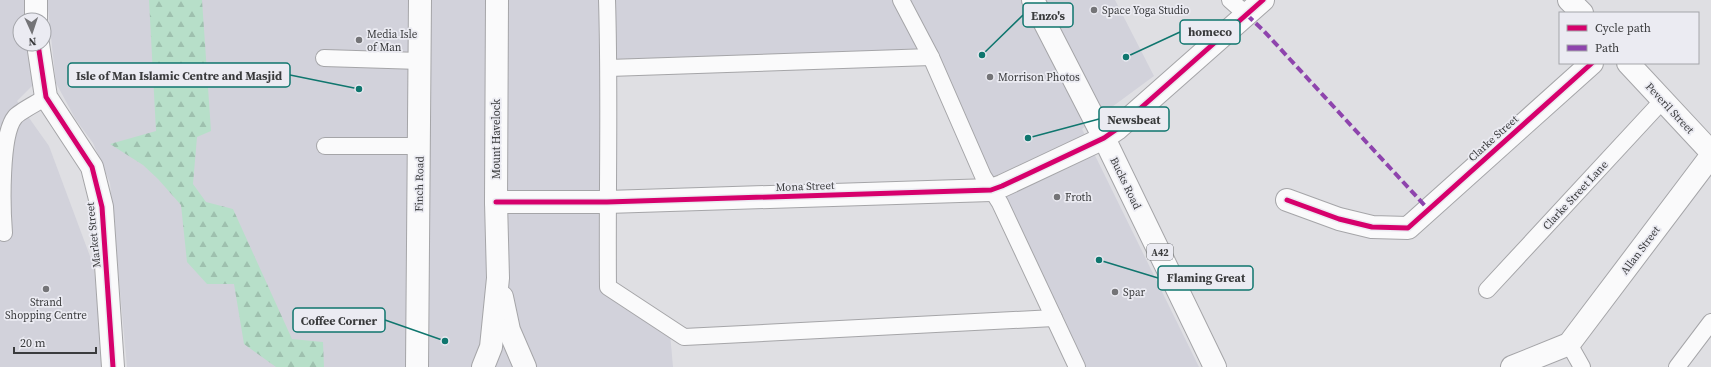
<svg xmlns="http://www.w3.org/2000/svg" width="1711" height="367" font-family="'Source Serif 4',serif">
<style>
.built{fill:#d2d2db}
.forest{fill:url(#forest-firs)}
.lines{fill:none;stroke-linecap:round;stroke-linejoin:round}
.lane-casing{stroke:#a5a5a8;stroke-width:18}
.street-casing{stroke:#a5a5a8;stroke-width:24}
.secondary-casing{stroke:#a5a5a8;stroke-width:24}
.primary-casing{stroke:#a5a5a8;stroke-width:24}
.lane{stroke:#fafafb;stroke-width:16}
.street{stroke:#fafafb;stroke-width:22}
.secondary{stroke:#fafafb;stroke-width:22}
.primary{stroke:#fafafb;stroke-width:22}
.quiet{stroke:#8e44ad;stroke-width:4;stroke-dasharray:8 4;stroke-linecap:butt}
.cycleway-casing{stroke:#ebebf2;stroke-width:8}
.cycleway{stroke:#d6006c;stroke-width:5}
.poi-dot{fill:#747477;stroke:#ebebf2;stroke-width:1.5}
.labels{text-anchor:middle;stroke-width:3.5;stroke-linejoin:round;paint-order:stroke}
.shield{fill:#ebebf2;stroke:#6f7073;stroke-width:1}
.shield-label{font-size:10px;font-weight:bold;fill:#3a3b3d}
.poi-label{font-size:11px;fill:#3a3b3d;stroke:#ebebf2;text-anchor:start}
.street-label{font-size:11px;fill:#3a3b3d;stroke:#ebebf2}
.leader{fill:none;stroke:#0f766e;stroke-width:1.5}
.callout-dot{fill:#0f766e;stroke:#ebebf2;stroke-width:1.5}
.callout{fill:#ebebf2;stroke:#0f766e;stroke-width:1.5}
.callout-label{font-size:12px;text-anchor:middle;font-weight:bold;fill:#3a3b3d}
</style>
<defs>
<pattern id="forest-firs" width="22" height="20" patternUnits="userSpaceOnUse"><rect width="22" height="20" fill="#b7dfc9"/><path d="M5 1l3.5 6h-7zM16 11l3.5 6h-7z" fill="#9ec0ae"/></pattern>
</defs>
<rect width="100%" height="100%" fill="#dfdfe3"/>
<!-- built -->
<g class="built">
<path d="M 0,0 L 30,0 L 32,20 L 20,20 L 20,44 L 34,44 L 37,70 L 33,85 L 17,101 L 49,146 L 94,267 L 103,367 L 0,367 Z"/>
<path d="M 47,0 L 1115,0 L 1154,76 L 1082,129 L 1199,367 L 1085,367 L 935,62 L 603,74 L 602,289 L 670,333 L 673,367 L 127,367 L 110,183 L 93,143 L 76,120 L 56,83 Z"/>
</g>
<!-- forest -->
<path class="forest" d="M 149,0 L 202,0 L 211,131 L 197,137 L 193,184 L 206,202 L 233,209 L 292,339 L 323,342 L 324,367 L 276,367 L 244,344 L 234,284 L 207,284 L 187,262 L 181,205 L 158,179 L 143,165 L 110,144 L 156,131 Z"/>
<g class="lines">
<!-- lane casing -->
<g class="lane-casing">
<g id="lane">
<path d="M 607,0 C 610,96 607,191 608,287 L 684,337 L 1054,318"/>
<path d="M 901,0 L 931,57 L 983,176 L 1000,203 L 1077,367"/>
<path d="M 1230,0 L 1247,15"/>
<path d="M 324,58 L 420,61"/>
<path d="M 609,68 L 931,57"/>
<path d="M 325,146 L 419,146"/>
<path d="M 4,233 C 2,208 0,135 15,117 C 20,111 39,102 46,97"/>
<path d="M 1487,290 L 1663,100"/>
<path d="M 1569,344 L 1582,367"/>
<path d="M 1677,367 L 1711,322"/>
</g>
</g>
<!-- street casing -->
<g class="street-casing">
<g id="street">
<path d="M 36,0 L 36,20"/>
<path d="M 1569,0 L 1582,13"/>
<path d="M 38,44 L 46,97 L 92,167 L 102,207 L 113,367"/>
<path d="M 1628,63 L 1711,152"/>
<path d="M 1287,200 L 1339,219 L 1372,227 L 1408,228 L 1592,63"/>
<path d="M 496,202 L 607,202 L 991,190 L 1002,186 L 1104,138 L 1117,129 L 1263,0"/>
<path d="M 502,297 L 509,330 L 525,367"/>
<path d="M 483,367 L 491,347 L 498,278 L 496,202 L 497,0"/>
<path d="M 1512,367 L 1569,344 L 1711,156"/>
</g>
</g>
<!-- secondary casing -->
<g class="secondary-casing">
<path id="secondary" d="M 417,367 L 420,0"/>
</g>
<!-- primary casing -->
<g class="primary-casing">
<path id="primary" d="M 1033,0 L 1104,138 L 1215,367"/>
</g>
<!-- lane -->
<use href="#lane" class="lane"/>
<!-- street -->
<use href="#street" class="street"/>
<!-- secondary -->
<use href="#secondary" class="secondary"/>
<!-- primary -->
<use href="#primary" class="primary"/>
<!-- quiet -->
<path class="quiet" d="M 1247,15 L 1263,30 L 1428,209"/>
<!-- cycleway casing -->
<g class="cycleway-casing">
<g id="cycleway">
<path d="M 38,44 L 46,97 L 92,167 L 102,207 L 113,367"/>
<path d="M 1287,200 L 1339,219 L 1372,227 L 1408,228 L 1592,63"/>
<path d="M 496,202 L 607,202 L 991,190 L 1002,186 L 1104,138 L 1117,129 L 1263,0"/>
</g>
</g>
<!-- cycleway -->
<use href="#cycleway" class="cycleway"/>
</g>
<!-- markers -->
<g class="poi-dot">
<circle cx="1094" cy="10" r="4"/>
<circle cx="359" cy="40" r="4"/>
<circle cx="990" cy="77" r="4"/>
<circle cx="1057" cy="197" r="4"/>
<circle cx="46" cy="289" r="4"/>
<circle cx="1115" cy="292" r="4"/>
</g>
<g class="labels">
<!-- shield labels -->
<rect class="shield" x="1147" y="244" width="26" height="16" rx="3"/>
<g class="shield-label">
<text x="1160" y="256">A42</text>
</g>
<!-- poi labels -->
<g class="poi-label">
<text x="1102" y="14">Space Yoga Studio</text>
<text x="367" y="38">Media Isle<tspan x="367" dy="13">of Man</tspan></text>
<text x="998" y="81">Morrison Photos</text>
<text x="1065" y="201">Froth</text>
<text x="1123" y="296">Spar</text>
<text x="46" y="306" text-anchor="middle">Strand<tspan x="46" dy="13">Shopping Centre</tspan></text>
</g>
<!-- street labels -->
<g class="street-label">
<text transform="translate(1670 108) rotate(47)" y="4">Peveril Street</text>
<text transform="translate(1493 138) rotate(-42)" y="4">Clarke Street</text>
<text transform="translate(496 139) rotate(-90)" y="4">Mount Havelock</text>
<text transform="translate(1126 183) rotate(64)" y="4">Bucks Road</text>
<text transform="translate(419 184) rotate(-89)" y="4">Finch Road</text>
<text transform="translate(805 186) rotate(-2)" y="4">Mona Street</text>
<text transform="translate(1575 195) rotate(-47)" y="4">Clarke Street Lane</text>
<text transform="translate(93 235) rotate(-96)" y="4">Market Street</text>
<text transform="translate(1640 250) rotate(-53)" y="4">Allan Street</text>
</g>
</g>
<!-- callouts -->
<path class="leader" d="M982 55L1023 15M1126 57L1180 32M359 89L290 75M1028 138L1099 119M1099 260L1158 278M445 341L385 320"/>
<g class="callout-dot">
<circle cx="982" cy="55" r="4"/>
<circle cx="1126" cy="57" r="4"/>
<circle cx="359" cy="89" r="4"/>
<circle cx="1028" cy="138" r="4"/>
<circle cx="1099" cy="260" r="4"/>
<circle cx="445" cy="341" r="4"/>
</g>
<g class="callout">
<rect x="1023" y="3" width="50" height="24" rx="4"/>
<rect x="1180" y="20" width="60" height="24" rx="4"/>
<rect x="68" y="63" width="222" height="24" rx="4"/>
<rect x="1099" y="107" width="70" height="24" rx="4"/>
<rect x="1158" y="266" width="95" height="24" rx="4"/>
<rect x="293" y="308" width="92" height="24" rx="4"/>
</g>
<g class="callout-label">
<text x="1048" y="20">Enzo's</text>
<text x="1210" y="36">homeco</text>
<text x="179" y="80">Isle of Man Islamic Centre and Masjid</text>
<text x="1134" y="124">Newsbeat</text>
<text x="1206" y="282">Flaming Great</text>
<text x="339" y="325">Coffee Corner</text>
</g>
<!-- legend -->
<rect x="1559" y="12" width="140" height="52" fill="#ebebf2" stroke="#a4a5aa"/>
<rect x="1567" y="25" width="20" height="6" fill="#d6006c" stroke="#a4a5aa"/>
<text x="1595" y="32" font-size="12" fill="#3a3b3d">Cycle path</text>
<rect x="1567" y="45" width="20" height="6" fill="#8e44ad" stroke="#a4a5aa"/>
<text x="1595" y="52" font-size="12" fill="#3a3b3d">Path</text>
<!-- north arrow -->
<g transform="translate(32 32) rotate(177)"><circle r="19" fill="#ebebf2" stroke="#a4a5aa"/>
<path d="M0-3L7 15L0 10L-7 15Z" fill="#747477"/>
<text y="-6" font-size="11" font-weight="bold" text-anchor="middle" fill="#3a3b3d">N</text>
</g>
<!-- scale -->
<path d="M14 347v6h82v-6" fill="none" stroke="#3a3b3d" stroke-width="2"/>
<text x="20" y="347" font-size="12" fill="#3a3b3d" stroke="#ebebf2" stroke-width="3" paint-order="stroke">20 m</text>
</svg>
